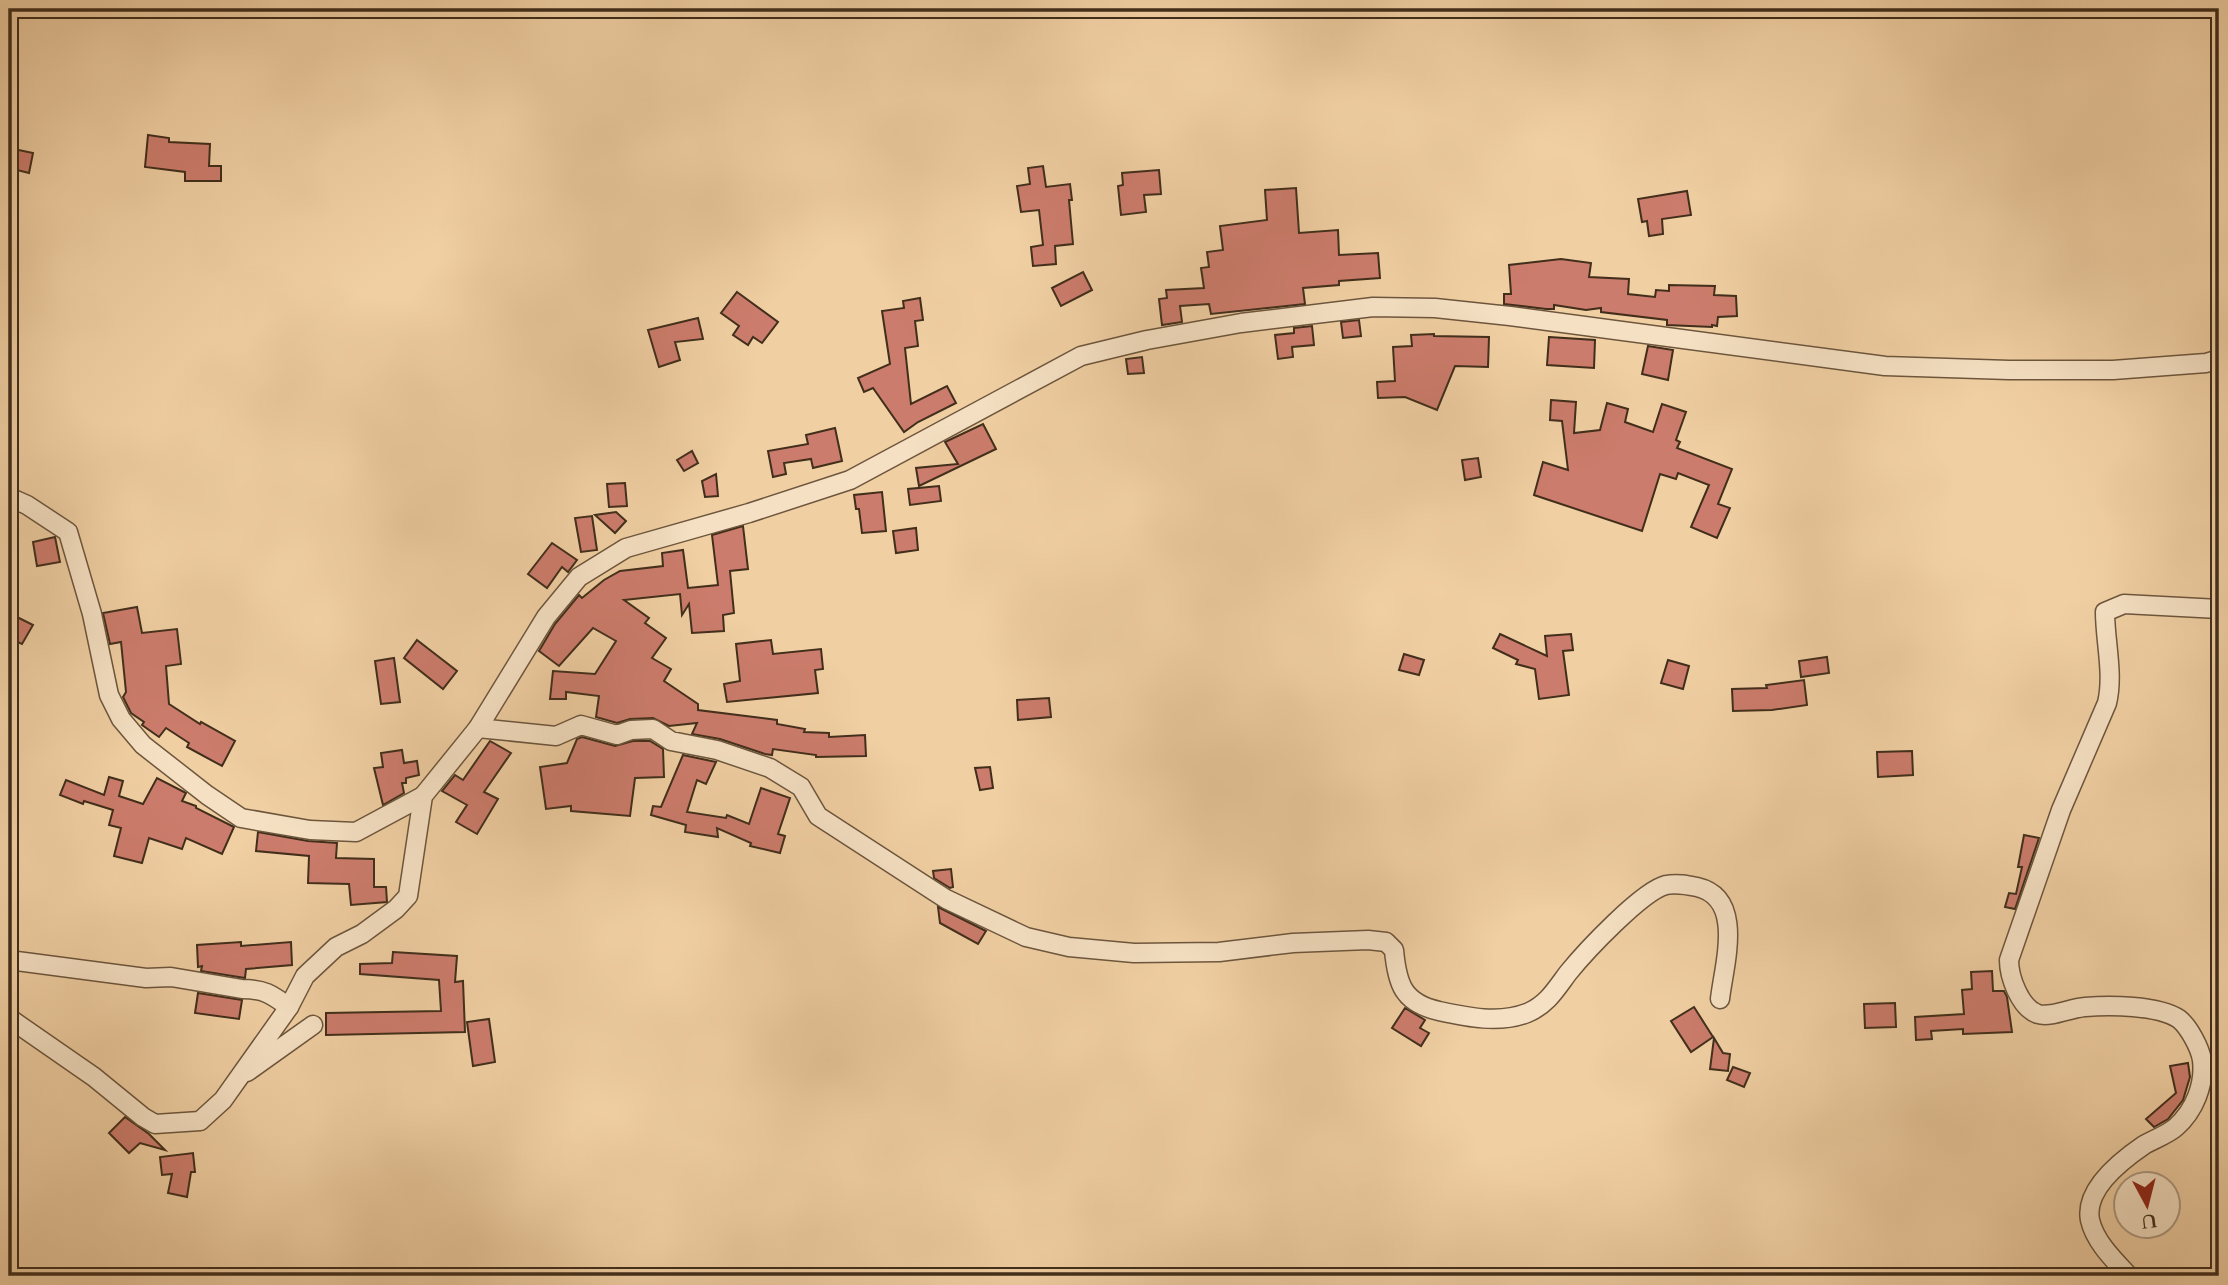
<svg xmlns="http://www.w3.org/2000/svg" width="2228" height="1285" font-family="Cardo,serif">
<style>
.building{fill:#cc7c6c;stroke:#412e1b;stroke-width:2}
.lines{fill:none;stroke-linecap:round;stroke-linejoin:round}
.minor-casing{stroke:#6d563d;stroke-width:21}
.minor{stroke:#f5e0c3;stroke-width:18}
</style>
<rect width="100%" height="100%" fill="#f0cfa3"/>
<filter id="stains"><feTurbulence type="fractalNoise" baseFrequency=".00286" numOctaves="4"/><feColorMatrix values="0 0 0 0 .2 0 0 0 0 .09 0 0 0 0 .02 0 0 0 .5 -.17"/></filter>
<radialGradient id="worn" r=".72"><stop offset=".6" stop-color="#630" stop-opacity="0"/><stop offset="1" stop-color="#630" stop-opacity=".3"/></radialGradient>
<!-- building -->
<g class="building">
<path d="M 148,135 L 169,138 L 169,142 L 210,144 L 209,166 L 221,166 L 221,181 L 185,181 L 185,172 L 145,167 Z"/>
<path d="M 9,148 L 33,153 L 29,173 L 9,168 Z"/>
<path d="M 1043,166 L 1046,187 L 1070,184 L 1072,200 L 1069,200 L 1073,244 L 1055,246 L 1056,264 L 1033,266 L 1031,247 L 1043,245 L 1039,210 L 1021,212 L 1017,186 L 1030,184 L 1028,168 Z"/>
<path d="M 1159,170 L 1161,194 L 1144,195 L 1146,212 L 1121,215 L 1118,186 L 1123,185 L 1122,173 Z"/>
<path d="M 1296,188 L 1299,233 L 1338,230 L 1339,255 L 1378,253 L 1380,278 L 1339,281 L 1339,285 L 1303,288 L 1305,304 L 1211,314 L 1209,304 L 1180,306 L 1182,322 L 1162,325 L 1159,299 L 1167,298 L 1166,290 L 1204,288 L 1201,268 L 1209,267 L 1207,252 L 1223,250 L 1220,226 L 1267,220 L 1265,190 Z"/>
<path d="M 1687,191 L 1691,215 L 1662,219 L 1663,234 L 1649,236 L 1647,221 L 1642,222 L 1638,199 Z"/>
<path d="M 1561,259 L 1591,263 L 1589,277 L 1629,279 L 1628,294 L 1655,297 L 1656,290 L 1669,291 L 1669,285 L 1715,286 L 1714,295 L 1736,296 L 1737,316 L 1718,317 L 1717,326 L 1712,325 L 1712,327 L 1667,325 L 1667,320 L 1601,312 L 1601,308 L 1586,310 L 1554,305 L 1554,309 L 1546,309 L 1504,304 L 1504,294 L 1511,294 L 1509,265 Z"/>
<path d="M 1083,272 L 1092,290 L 1061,306 L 1052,288 Z"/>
<path d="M 737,292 L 778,322 L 762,343 L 753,337 L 748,345 L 733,335 L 739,326 L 721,313 Z"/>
<path d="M 920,298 L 923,320 L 915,321 L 918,346 L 905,348 L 911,404 L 947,386 L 956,403 L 918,422 L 904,432 L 873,388 L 864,392 L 858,378 L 890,364 L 882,311 L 904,308 L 903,301 Z"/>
<path d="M 698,318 L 703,339 L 675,342 L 680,360 L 659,367 L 648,330 Z"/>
<path d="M 1359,320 L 1361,336 L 1343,338 L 1341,322 Z"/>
<path d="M 1312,326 L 1314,345 L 1292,347 L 1293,357 L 1278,359 L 1275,335 L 1294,333 L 1294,328 Z"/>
<path d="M 1434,334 L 1434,336 L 1489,337 L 1488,367 L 1455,366 L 1437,410 L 1405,397 L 1378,398 L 1377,382 L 1395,381 L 1393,347 L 1412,346 L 1411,335 Z"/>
<path d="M 1549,337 L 1595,340 L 1594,368 L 1547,365 Z"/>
<path d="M 1648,346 L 1673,350 L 1668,380 L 1642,374 Z"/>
<path d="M 1142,357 L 1144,373 L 1128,374 L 1126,359 Z"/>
<path d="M 1551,400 L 1576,402 L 1574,433 L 1600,430 L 1607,403 L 1628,409 L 1625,422 L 1653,432 L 1662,404 L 1686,412 L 1676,440 L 1680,442 L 1677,448 L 1732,469 L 1718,504 L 1730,508 L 1717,538 L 1691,527 L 1709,485 L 1678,473 L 1676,479 L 1660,474 L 1642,531 L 1534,495 L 1543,462 L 1568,470 L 1562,421 L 1550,420 Z"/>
<path d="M 983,424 L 996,449 L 919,486 L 916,468 L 958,464 L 945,442 Z"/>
<path d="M 835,428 L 842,461 L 813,468 L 811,459 L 784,463 L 786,474 L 773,477 L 768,451 L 808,444 L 806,435 Z"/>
<path d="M 692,451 L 698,463 L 684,471 L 677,460 Z"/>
<path d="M 1478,458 L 1481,477 L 1465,480 L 1462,460 Z"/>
<path d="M 716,474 L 718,496 L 705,497 L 702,481 Z"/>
<path d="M 625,483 L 627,506 L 609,507 L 607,484 Z"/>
<path d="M 939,486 L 941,501 L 910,505 L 908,489 Z"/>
<path d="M 882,492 L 886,531 L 862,533 L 859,509 L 856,509 L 854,495 Z"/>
<path d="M 616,512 L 626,521 L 615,533 L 595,515 Z"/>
<path d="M 592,516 L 597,550 L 581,552 L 575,518 Z"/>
<path d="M 743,526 L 748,569 L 730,571 L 734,613 L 723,615 L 724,631 L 692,633 L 689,604 L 682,615 L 680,594 L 624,600 L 649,618 L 645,623 L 666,638 L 652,658 L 671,669 L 664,681 L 698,704 L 698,710 L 777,720 L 777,724 L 805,729 L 804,732 L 829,733 L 829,737 L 865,735 L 866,756 L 816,757 L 816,755 L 773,749 L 772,755 L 765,754 L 720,739 L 692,734 L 697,723 L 669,726 L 653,718 L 630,719 L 617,723 L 596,717 L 599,696 L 566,692 L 566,699 L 550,699 L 553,671 L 595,674 L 616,641 L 593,628 L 559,666 L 539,651 L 555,624 L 579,595 L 582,598 L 604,580 L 620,571 L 663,566 L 662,553 L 683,550 L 688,588 L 718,585 L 712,535 Z"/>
<path d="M 916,528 L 918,550 L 896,553 L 893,531 Z"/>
<path d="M 55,537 L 60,562 L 37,566 L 33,542 Z"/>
<path d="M 552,543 L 577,560 L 568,572 L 562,567 L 547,588 L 528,574 Z"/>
<path d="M 137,607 L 142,633 L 177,629 L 181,664 L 166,666 L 169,704 L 200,724 L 201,722 L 235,741 L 222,766 L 187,747 L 189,743 L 166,728 L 159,737 L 142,725 L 144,722 L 131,713 L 123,697 L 126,692 L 121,642 L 110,644 L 103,613 Z"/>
<path d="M 13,615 L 33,625 L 22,644 L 9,638 L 9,622 Z"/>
<path d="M 1500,634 L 1547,656 L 1545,636 L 1571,634 L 1573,650 L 1563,651 L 1569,695 L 1539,699 L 1535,669 L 1516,664 L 1518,660 L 1493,648 Z"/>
<path d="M 417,640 L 457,671 L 443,689 L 404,658 Z"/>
<path d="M 771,640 L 773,654 L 821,649 L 823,669 L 815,670 L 818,693 L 727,702 L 724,684 L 740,681 L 736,644 Z"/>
<path d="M 1404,654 L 1424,660 L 1419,675 L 1399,670 Z"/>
<path d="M 1827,657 L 1829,673 L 1801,677 L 1799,661 Z"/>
<path d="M 394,658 L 400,702 L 381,704 L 375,661 Z"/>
<path d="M 1668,660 L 1689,666 L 1683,689 L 1661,683 Z"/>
<path d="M 1804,680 L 1807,705 L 1772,710 L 1733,711 L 1732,689 L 1767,688 L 1766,685 Z"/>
<path d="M 1049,698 L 1051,717 L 1018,720 L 1017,700 Z"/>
<path d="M 582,737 L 615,746 L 633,741 L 650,741 L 663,749 L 664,777 L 635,778 L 630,816 L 571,811 L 571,806 L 546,809 L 540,767 L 567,763 L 577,739 Z"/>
<path d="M 490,741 L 511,753 L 484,792 L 498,799 L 477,834 L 456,822 L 467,805 L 442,791 L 455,775 L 463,780 Z"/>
<path d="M 402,750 L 404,763 L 417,761 L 419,775 L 406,778 L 406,783 L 402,783 L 404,793 L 383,805 L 374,768 L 383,767 L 381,753 Z"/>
<path d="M 1912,751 L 1913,775 L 1878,777 L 1877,752 Z"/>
<path d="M 683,755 L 716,762 L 706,784 L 697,780 L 687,812 L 726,818 L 727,815 L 749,824 L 761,788 L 790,798 L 778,834 L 785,836 L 780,853 L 750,846 L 751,843 L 717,828 L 718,837 L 685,832 L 686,825 L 651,815 L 653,806 L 661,807 Z"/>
<path d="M 990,767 L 993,788 L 980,790 L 975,768 Z"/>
<path d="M 109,777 L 123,781 L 119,796 L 143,804 L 157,778 L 186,793 L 182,801 L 196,806 L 196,808 L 234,827 L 222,854 L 186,838 L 182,849 L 149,838 L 142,863 L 114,856 L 121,828 L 109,825 L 113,810 L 84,801 L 83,804 L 60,795 L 66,780 L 104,795 Z"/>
<path d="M 258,832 L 308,841 L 337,843 L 336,858 L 374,859 L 374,887 L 386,887 L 387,902 L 351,905 L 349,884 L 308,883 L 309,856 L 256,851 Z"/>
<path d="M 2024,835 L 2039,838 L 2015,909 L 2005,907 L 2009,893 L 2016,894 L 2022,867 L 2018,867 Z"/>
<path d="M 951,869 L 953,887 L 950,888 L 934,878 L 933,871 Z"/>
<path d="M 938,907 L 986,931 L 978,944 L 940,923 Z"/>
<path d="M 241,942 L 241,946 L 291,942 L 292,965 L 246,969 L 245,978 L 201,971 L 202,966 L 198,967 L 197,945 Z"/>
<path d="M 393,952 L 457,956 L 455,982 L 463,981 L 465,1032 L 326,1035 L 326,1013 L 441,1011 L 439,980 L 360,974 L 360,964 L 392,963 Z"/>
<path d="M 1992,971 L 1993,991 L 2004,991 L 2007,997 L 2012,1032 L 1963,1034 L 1963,1029 L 1931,1031 L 1932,1039 L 1916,1040 L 1915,1017 L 1964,1014 L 1962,990 L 1972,989 L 1971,972 Z"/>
<path d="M 198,993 L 242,1000 L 239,1019 L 195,1013 Z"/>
<path d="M 1895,1003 L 1896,1027 L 1865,1028 L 1864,1004 Z"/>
<path d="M 1694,1007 L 1713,1037 L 1691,1052 L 1671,1021 Z"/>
<path d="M 1405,1008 L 1425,1020 L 1420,1028 L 1429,1033 L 1421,1046 L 1392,1028 Z"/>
<path d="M 489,1019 L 495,1062 L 473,1066 L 467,1022 Z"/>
<path d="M 1714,1038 L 1723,1053 L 1730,1054 L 1728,1071 L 1710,1069 Z"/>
<path d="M 2188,1063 L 2190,1077 L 2183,1100 L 2168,1119 L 2154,1127 L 2146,1119 L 2176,1093 L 2170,1066 Z"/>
<path d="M 1733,1067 L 1750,1073 L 1744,1087 L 1727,1080 Z"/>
<path d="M 125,1117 L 149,1134 L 165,1150 L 140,1143 L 129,1153 L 109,1133 Z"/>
<path d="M 193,1153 L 195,1172 L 191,1172 L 187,1197 L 168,1193 L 172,1174 L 162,1175 L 160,1157 Z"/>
</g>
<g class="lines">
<!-- minor casing -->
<g class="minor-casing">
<g id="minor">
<path d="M 9,497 L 27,505 L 68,532 L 92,614 L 109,695 L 121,719 L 143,745 L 207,795 L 241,818 L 310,830 L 356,832 L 423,796"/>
<path d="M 478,728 L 556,736 L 581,725 L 617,735 L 631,730 L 653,729 L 671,741 L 717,750 L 770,768 L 801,787 L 818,816 L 946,899 L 1026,937 L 1069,947 L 1134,953 L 1219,952 L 1293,943 L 1368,940 L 1386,942 L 1394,950 C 1397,984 1403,1003 1439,1011 C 1467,1017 1499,1024 1527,1013 C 1547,1005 1556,989 1568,973 C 1585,952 1642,891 1666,885 C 1677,883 1687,885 1697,887 C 1745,898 1724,964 1720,999"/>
<path d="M 9,960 L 146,978 L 171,977 L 242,989 C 264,989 271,994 289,1007"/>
<path d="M 9,1018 L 94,1077 L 143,1117 L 155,1124 L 200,1121 L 223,1100 L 289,1007 L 305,976 L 336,947 L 362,934 L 396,909 L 408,896 L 423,796 L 478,728 L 546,617 L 579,577 L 626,548 L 749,513 L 850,480 L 1081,356 L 1147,340 L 1241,323 L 1373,307 L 1435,308 L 1510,316 L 1885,366 L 2009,370 L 2113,370 L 2206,363 L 2219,359"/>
<path d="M 247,1072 L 313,1025"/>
<path d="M 2129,1276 C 2114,1260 2095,1242 2090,1220 C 2084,1189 2122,1160 2144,1145 C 2154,1139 2167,1135 2176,1127 C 2194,1111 2205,1085 2202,1060 C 2200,1048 2189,1027 2179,1019 C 2158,1005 2109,1005 2085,1007 C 2070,1008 2051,1018 2038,1014 C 2020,1008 2009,977 2009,960 L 2061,810 L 2107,703 C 2114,674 2105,641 2105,612 L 2124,604 L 2219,609"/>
</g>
</g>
<!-- minor -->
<use href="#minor" class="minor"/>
</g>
<!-- margin -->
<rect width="2228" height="1285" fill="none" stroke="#f0cfa3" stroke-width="35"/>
<rect x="10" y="10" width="2207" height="1264" fill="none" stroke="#412e1b" stroke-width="3.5"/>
<rect x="18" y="18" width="2193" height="1250" fill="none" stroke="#412e1b" stroke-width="2"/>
<!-- north arrow -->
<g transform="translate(2147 1205) rotate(173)"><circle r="33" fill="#f5e0c3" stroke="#ad9980" stroke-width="2"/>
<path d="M0-5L12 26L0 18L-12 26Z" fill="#8f2418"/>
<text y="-10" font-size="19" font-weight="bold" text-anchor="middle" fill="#412e1b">U</text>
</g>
<rect width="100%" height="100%" filter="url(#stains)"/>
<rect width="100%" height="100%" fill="url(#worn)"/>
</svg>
